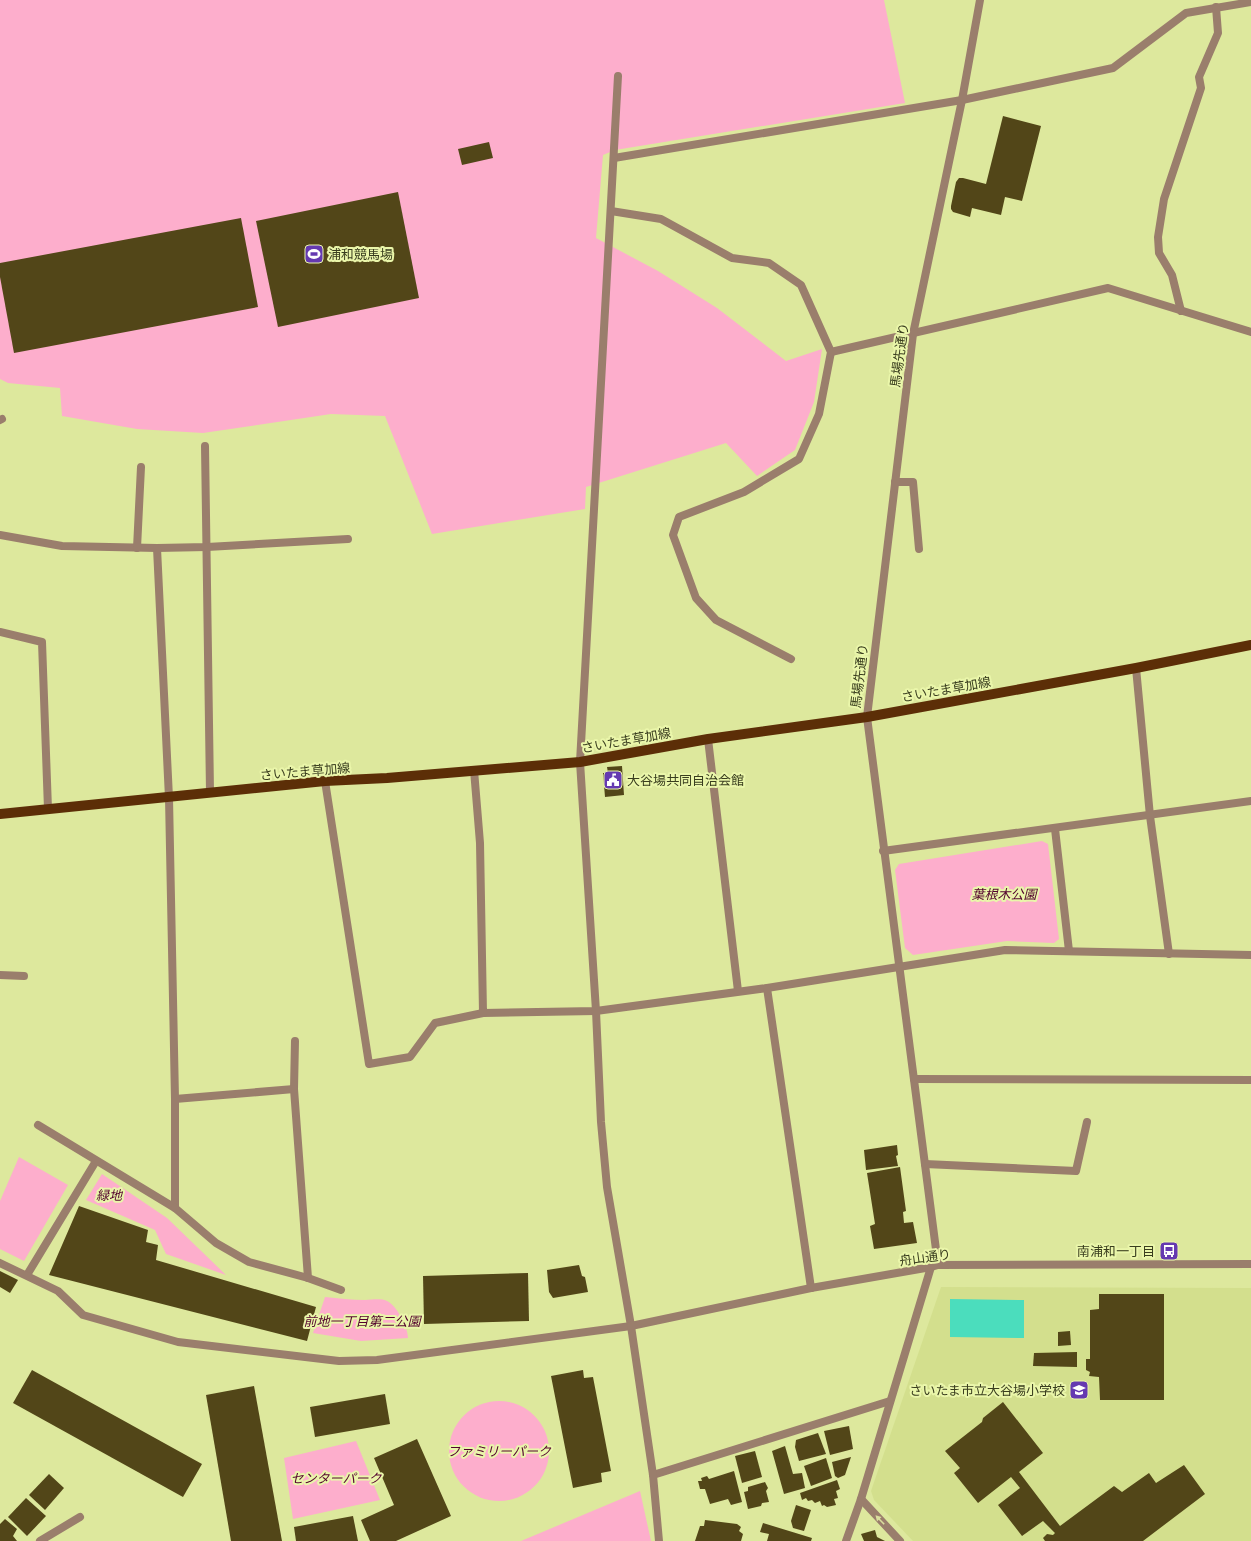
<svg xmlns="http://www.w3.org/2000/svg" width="1251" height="1541" font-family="Lora,'Noto Sans JP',serif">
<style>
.built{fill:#d3df8d}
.green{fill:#fdaecc}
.water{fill:#4bddbd}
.building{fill:#524618}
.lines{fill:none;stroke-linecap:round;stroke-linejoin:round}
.pedestrian{stroke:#9a7e6c;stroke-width:8}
.minor{stroke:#9a7e6c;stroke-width:8}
.tertiary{stroke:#9a7e6c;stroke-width:8}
.primary{stroke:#5c2e07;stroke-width:10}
.oneway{fill:#dade9e}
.labels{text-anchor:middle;stroke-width:4;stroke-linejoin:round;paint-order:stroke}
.poi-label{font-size:13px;fill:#393d1e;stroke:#eaf6aa;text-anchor:start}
.street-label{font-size:13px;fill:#393d1e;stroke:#eaf6aa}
.park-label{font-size:13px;font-style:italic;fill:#52012d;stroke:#eaf6aa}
</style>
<rect width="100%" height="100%" fill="#dde89d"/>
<!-- built -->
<path class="built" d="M 941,1287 L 1251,1288 L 1251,1541 L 913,1541 L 874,1500 L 871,1491 Z"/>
<!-- green -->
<g class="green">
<path d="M 0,0 L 884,0 L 905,103 L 615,150 L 603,155 L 596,238 L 658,271 L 717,308 L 786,361 L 822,349 L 814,402 L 795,450 L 757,476 L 726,443 L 586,487 L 585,509 L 432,534 L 385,416 L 331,414 L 203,433 L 137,429 L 62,416 L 60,388 L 8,383 L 0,379 Z"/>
<path d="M 1042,841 L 1048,844 L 1059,939 L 1054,943 L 1007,941 L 913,955 L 905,948 L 895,870 L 899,864 Z"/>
<path d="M 19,1157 L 68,1185 L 24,1261 L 0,1249 L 0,1201 Z"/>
<path d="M 102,1174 L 167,1218 L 226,1275 L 166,1254 L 155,1230 L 86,1200 Z"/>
<path d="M 325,1297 C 338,1298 352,1300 365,1300 C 372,1300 380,1298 387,1301 C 397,1306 408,1327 408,1338 L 361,1341 L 313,1333 Z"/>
<circle cx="499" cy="1451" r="50"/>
<path d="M 356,1441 L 380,1500 L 293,1519 L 284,1458 Z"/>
<path d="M 640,1491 L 651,1541 L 521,1541 Z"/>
</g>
<!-- water -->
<path class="water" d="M 950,1299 L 1024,1300 L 1024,1338 L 950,1337 Z"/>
<!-- building -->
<g class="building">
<path d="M 1003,116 L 1041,126 L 1022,201 L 1005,197 L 1001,215 L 972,208 L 970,217 L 953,212 L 951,209 L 951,206 L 956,182 L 959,178 L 963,178 L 986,184 Z"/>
<path d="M 489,142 L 493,158 L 462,165 L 458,149 Z"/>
<path d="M 398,192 L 419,298 L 278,327 L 256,221 Z"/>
<path d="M 241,218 L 258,307 L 14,353 L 0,277 L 0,263 Z"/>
<path d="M 622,766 L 624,795 L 605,797 L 603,773 L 608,773 L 607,767 Z"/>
<path d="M 897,1145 L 898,1155 L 896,1156 L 898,1166 L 866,1170 L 864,1150 Z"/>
<path d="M 900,1167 L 906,1211 L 903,1212 L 904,1223 L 913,1222 L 917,1243 L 874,1249 L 870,1226 L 875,1224 L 867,1173 Z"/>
<path d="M 79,1206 L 148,1230 L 146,1242 L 158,1245 L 156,1260 L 316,1307 L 307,1341 L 49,1275 Z"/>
<path d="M 579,1265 L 582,1276 L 585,1277 L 588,1292 L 553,1298 L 549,1292 L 547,1270 Z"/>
<path d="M 0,1271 L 18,1280 L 10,1293 L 0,1287 Z"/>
<path d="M 528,1273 L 529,1321 L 424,1324 L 423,1276 Z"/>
<path d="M 1099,1294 L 1164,1294 L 1164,1400 L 1100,1400 L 1099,1377 L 1089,1376 L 1090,1372 L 1086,1370 L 1086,1359 L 1090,1359 L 1090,1310 L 1099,1309 Z"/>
<path d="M 1070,1331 L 1071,1345 L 1058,1346 L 1058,1332 Z"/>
<path d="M 1077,1352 L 1077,1367 L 1033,1366 L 1034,1353 Z"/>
<path d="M 32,1370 L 202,1464 L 183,1497 L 13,1403 Z"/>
<path d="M 583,1370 L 584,1378 L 593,1377 L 611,1471 L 601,1473 L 602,1482 L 573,1488 L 551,1376 Z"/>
<path d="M 254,1386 L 282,1541 L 231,1541 L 206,1395 Z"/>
<path d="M 385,1394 L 390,1424 L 315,1437 L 310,1407 Z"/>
<path d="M 1003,1402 L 1043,1453 L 1019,1472 L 1060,1526 L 1114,1486 L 1122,1492 L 1149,1473 L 1156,1483 L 1184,1465 L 1205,1494 L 1143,1541 L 1045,1541 L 1043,1538 L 1047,1534 L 1053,1535 L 1055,1533 L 1043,1521 L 1022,1536 L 998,1505 L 1020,1488 L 1011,1477 L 978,1503 L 954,1473 L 960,1468 L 945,1451 L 982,1422 L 983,1418 Z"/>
<path d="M 849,1426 L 853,1449 L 830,1455 L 824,1431 Z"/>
<path d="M 818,1433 L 826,1454 L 799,1461 L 795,1447 L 796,1440 Z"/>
<path d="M 417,1439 L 451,1516 L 396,1541 L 370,1541 L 361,1520 L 394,1505 L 374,1458 Z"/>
<path d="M 785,1446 L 793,1474 L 802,1473 L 805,1488 L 784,1494 L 772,1451 Z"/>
<path d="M 755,1451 L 762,1477 L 742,1483 L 735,1456 Z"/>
<path d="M 851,1457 L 845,1475 L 838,1478 L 835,1476 L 832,1462 Z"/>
<path d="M 826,1458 L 832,1478 L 811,1486 L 804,1466 Z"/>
<path d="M 734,1471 L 742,1502 L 731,1505 L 728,1499 L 710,1504 L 705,1489 L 700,1489 L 698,1481 L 702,1481 L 701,1478 L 707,1476 L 709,1479 Z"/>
<path d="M 49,1474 L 64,1488 L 45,1510 L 29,1495 Z"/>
<path d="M 837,1480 L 840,1489 L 836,1491 L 838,1498 L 834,1499 L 836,1505 L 827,1507 L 824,1505 L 822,1506 L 820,1501 L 815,1503 L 812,1500 L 808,1501 L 806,1498 L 802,1500 L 800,1493 Z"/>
<path d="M 765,1482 L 768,1488 L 766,1491 L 769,1502 L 762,1503 L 761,1506 L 748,1509 L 744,1492 L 748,1491 L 748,1487 Z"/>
<path d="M 26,1498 L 46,1516 L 27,1536 L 8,1517 Z"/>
<path d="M 796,1505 L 811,1510 L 804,1531 L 793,1528 L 791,1521 Z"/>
<path d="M 353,1516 L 358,1541 L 296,1541 L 294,1527 Z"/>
<path d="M 5,1519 L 17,1529 L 13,1536 L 17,1541 L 0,1541 L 0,1524 Z"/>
<path d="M 705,1520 L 737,1524 L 741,1527 L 739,1531 L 743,1534 L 741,1541 L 695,1541 L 700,1526 L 704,1526 Z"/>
<path d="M 763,1523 L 812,1538 L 811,1541 L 767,1541 L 769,1534 L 760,1532 Z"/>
<path d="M 875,1530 L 877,1537 L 885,1541 L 864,1541 L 861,1534 Z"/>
</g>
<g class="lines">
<!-- pedestrian -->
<g class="pedestrian">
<path d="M 27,1275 L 96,1161"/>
<path d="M 40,1541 L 80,1517"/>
</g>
<!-- minor -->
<g class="minor">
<path d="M 614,158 L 962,100 L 1113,68 L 1186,13 L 1251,2"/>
<path d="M 611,211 L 661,219 L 732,258 L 769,263 L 801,285 L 831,352 L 819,414 L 799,459 L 744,492 L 679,517 L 673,535 L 696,598 L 716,620 L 791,659"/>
<path d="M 1181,311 L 1172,275 L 1159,253 L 1158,237 L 1164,199 L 1201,88 L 1199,77 L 1218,33 L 1216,7"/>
<path d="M 831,352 L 1108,288 L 1251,332"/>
<path d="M 0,420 L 2,419"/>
<path d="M 205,446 L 210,792"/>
<path d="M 895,482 L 913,482 L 919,549"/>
<path d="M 0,535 L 62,546 L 157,548 L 207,547 L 348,539"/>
<path d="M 137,548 L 141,467"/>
<path d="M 0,632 L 42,642 L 48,809"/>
<path d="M 1136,668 L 1150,816 L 1169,954"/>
<path d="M 867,717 L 938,1265"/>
<path d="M 708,739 L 738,991"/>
<path d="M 580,762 L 618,76"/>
<path d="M 474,770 L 480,843 L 483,1013 L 596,1011 L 767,988 L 1005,950 L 1251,955"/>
<path d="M 325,781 L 369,1064 L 410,1057 L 435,1023 L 483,1013"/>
<path d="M 1055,829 L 1069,951"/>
<path d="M 883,851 L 1251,801"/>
<path d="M 0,975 L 24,976"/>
<path d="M 767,988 L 811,1288"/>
<path d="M 295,1041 L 294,1089 L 308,1278"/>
<path d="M 914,1079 L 1251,1080"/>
<path d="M 175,1099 L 294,1089"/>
<path d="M 38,1125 L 175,1208 L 175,1099 L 169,798 L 157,548"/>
<path d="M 925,1164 L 1076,1171 L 1087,1122"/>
<path d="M 175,1208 L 216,1243 L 249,1262 L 308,1278 L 341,1290"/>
<path d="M 0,1263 L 58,1291 L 83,1315 L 178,1342 L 339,1361 L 377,1360 L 631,1326"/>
<path d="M 653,1475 L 890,1401"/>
<path d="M 861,1499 L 900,1541"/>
<path d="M 846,1541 L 861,1499 L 931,1267"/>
</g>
<!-- tertiary -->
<g class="tertiary">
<path d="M 867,717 L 913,334 L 962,100 L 980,0"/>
<path d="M 580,762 L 596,1011 L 601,1122 L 607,1187 L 631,1326 L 653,1475 L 659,1541"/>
<path d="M 631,1326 L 811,1288 L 931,1267 L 938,1265 L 1251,1264"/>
</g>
<!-- primary -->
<path class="primary" d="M 0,814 L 325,781 L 387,778 L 580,762 L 708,739 L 867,717 L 1136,668 L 1251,645"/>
</g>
<!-- one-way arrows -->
<defs><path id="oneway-solid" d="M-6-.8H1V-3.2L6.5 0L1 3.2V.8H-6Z"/></defs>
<use class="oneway" href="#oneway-solid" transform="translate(880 1520) rotate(-134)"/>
<!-- icons -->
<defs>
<g id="stadium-square" transform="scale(1)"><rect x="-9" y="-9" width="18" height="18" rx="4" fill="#6539b1" stroke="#eaf6aa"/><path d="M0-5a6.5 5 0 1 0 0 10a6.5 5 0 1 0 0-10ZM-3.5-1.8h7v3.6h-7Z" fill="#fff"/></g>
<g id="civic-square" transform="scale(1)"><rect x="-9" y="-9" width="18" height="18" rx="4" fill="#6539b1" stroke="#eaf6aa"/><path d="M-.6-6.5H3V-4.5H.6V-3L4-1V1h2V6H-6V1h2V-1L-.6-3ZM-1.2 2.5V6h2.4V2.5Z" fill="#fff"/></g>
<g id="bus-square" transform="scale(1)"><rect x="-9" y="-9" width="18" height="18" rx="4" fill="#6539b1" stroke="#eaf6aa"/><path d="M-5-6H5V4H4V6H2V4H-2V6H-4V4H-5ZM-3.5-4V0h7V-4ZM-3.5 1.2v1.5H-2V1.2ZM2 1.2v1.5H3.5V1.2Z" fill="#fff"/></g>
<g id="school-square" transform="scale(1)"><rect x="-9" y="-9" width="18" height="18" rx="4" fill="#6539b1" stroke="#eaf6aa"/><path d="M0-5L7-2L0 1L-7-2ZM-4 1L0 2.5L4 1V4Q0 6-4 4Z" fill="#fff"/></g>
</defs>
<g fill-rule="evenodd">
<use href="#stadium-square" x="314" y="254"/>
<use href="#civic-square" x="613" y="780"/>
<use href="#bus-square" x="1169" y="1251"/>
<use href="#school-square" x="1079" y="1390"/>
</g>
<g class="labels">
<!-- poi labels -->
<g class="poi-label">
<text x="328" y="259">浦和競馬場</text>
<text x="627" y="785">大谷場共同自治会館</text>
<text x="1155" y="1256" text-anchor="end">南浦和一丁目</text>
<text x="1065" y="1395" text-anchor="end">さいたま市立大谷場小学校</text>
</g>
<!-- street labels -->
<g class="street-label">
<text transform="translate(899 355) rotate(-82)" y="5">馬場先通り</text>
<text transform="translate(859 676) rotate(-83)" y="5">馬場先通り</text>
<text transform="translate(946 689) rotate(-10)" y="5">さいたま草加線</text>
<text transform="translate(626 740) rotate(-10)" y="5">さいたま草加線</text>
<text transform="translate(305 771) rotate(-5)" y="5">さいたま草加線</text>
<text transform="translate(925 1257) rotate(-8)" y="5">舟山通り</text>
</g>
<!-- park labels -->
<g class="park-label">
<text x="1004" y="899">葉根木公園</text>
<text x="109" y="1200">緑地</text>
<text x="362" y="1326">前地一丁目第二公園</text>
<text x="499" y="1456">ファミリーパーク</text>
<text x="336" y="1483">センターパーク</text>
</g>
</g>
</svg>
